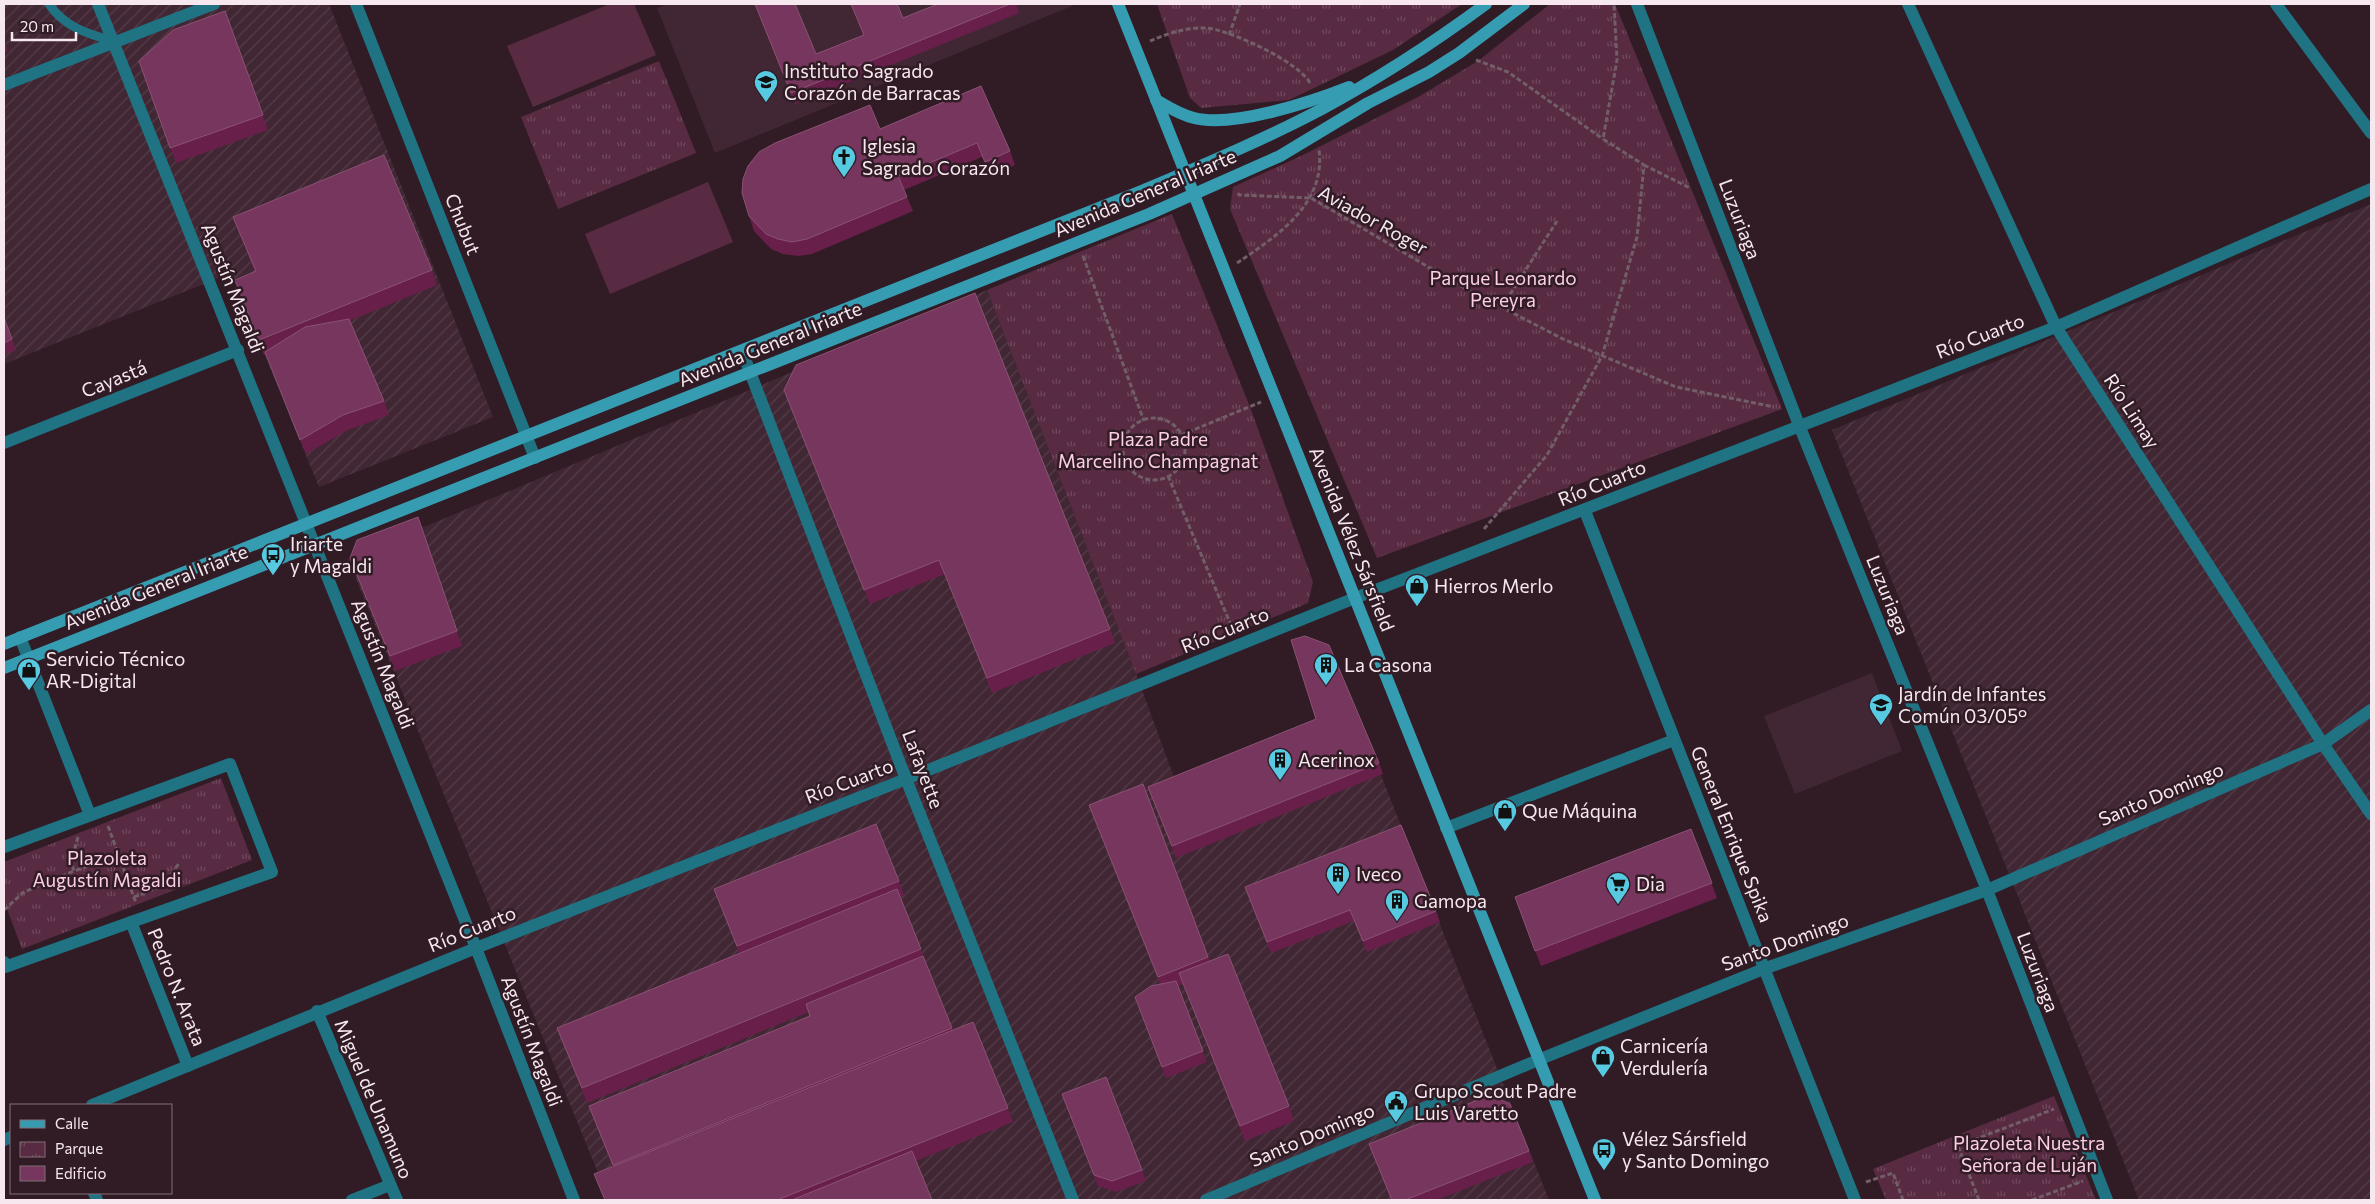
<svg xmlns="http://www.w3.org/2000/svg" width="2375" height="1204" font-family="Commissioner,sans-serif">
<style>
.built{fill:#412734}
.industrial{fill:url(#industrial-furrows)}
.green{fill:#582b43}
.park{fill:url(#park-tufts)}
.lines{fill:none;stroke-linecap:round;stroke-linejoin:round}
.path{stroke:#715e67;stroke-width:3;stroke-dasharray:5 2.5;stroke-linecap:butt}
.service{stroke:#1f7383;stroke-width:9}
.minor{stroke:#1f7383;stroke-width:12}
.secondary{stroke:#359cb1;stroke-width:12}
.wall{fill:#68204b}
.building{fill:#77365d;stroke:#8b5274}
.labels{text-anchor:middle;stroke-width:5;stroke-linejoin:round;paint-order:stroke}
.poi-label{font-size:19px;fill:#f6e8ee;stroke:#311c26;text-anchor:start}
.street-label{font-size:19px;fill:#f6e8ee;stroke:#311c26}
.park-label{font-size:19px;fill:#fdcfe5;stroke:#311c26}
</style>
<defs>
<pattern id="industrial-furrows" width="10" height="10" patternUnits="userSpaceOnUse" patternTransform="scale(1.25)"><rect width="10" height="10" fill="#412734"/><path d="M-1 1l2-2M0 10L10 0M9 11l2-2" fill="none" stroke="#543c48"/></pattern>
<pattern id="park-tufts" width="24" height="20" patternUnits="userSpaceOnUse" patternTransform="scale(1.25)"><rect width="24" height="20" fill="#582b43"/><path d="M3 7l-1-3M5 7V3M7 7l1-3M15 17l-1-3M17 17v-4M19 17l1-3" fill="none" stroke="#714a5e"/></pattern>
</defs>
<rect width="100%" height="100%" fill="#311c26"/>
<!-- built -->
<g class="built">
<path d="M 668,4 L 1077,4 L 715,153 L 657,8 Z"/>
<path d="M 1872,673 L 1902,751 L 1795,794 L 1764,716 Z"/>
</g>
<!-- industrial -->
<g class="industrial">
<path d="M 4,4 L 329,4 L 493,417 L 319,487 L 231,273 L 4,364 Z"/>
<path d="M 2371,204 L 2371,1200 L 2139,1200 L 1832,430 Z"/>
<path d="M 987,290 L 1136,674 L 1178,788 L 1358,717 L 1549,1200 L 609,1200 L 348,559 Z"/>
</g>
<!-- green -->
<g class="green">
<path d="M 610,4 L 634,4 L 656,55 L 533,107 L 507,46 Z"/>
<path d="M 708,182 L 733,242 L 610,294 L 585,234 Z"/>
</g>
<!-- park -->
<g class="park">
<path d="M 1157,4 L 1462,4 L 1393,50 L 1289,100 L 1201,108 L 1190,98 Z"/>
<path d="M 1550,4 L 1615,4 L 1782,409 L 1377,558 L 1230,209 L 1233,187 L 1301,156 L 1418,97 L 1478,61 Z"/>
<path d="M 659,61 L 696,153 L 558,209 L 521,117 Z"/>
<path d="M 1172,214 L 1250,407 L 1313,582 L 1308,603 L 1136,674 L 987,290 Z"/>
<path d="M 221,778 L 252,860 L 22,949 L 4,901 L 4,862 Z"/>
<path d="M 2054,1096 L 2096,1200 L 1886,1200 L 1873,1169 Z"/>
</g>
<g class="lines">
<!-- path -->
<g class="path">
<path d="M 1229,35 L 1240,4"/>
<path d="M 1150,41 C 1166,34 1187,27 1205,28 C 1229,29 1302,63 1311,85"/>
<path d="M 1476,60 L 1508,72 L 1603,139"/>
<path d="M 1644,165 L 1690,188"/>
<path d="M 1238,193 L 1239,195 L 1311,198 L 1459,285 L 1563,339 L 1676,387 L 1774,407"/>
<path d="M 1083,256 L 1144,421"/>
<path d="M 1237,263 C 1277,236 1326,204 1319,150"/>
<path d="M 1502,307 L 1557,221"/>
<circle cx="1154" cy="449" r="31"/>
<path d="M 1181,435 L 1261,402"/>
<path d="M 1168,476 L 1233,630"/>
<path d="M 1484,529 L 1547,455 L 1602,356 L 1637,237 L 1644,165 L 1603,139 L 1617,60 L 1614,4"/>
<path d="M 108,826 L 136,903"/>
<path d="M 78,837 L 71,862 L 74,871 L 118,855"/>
<path d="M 134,897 L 162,886 L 180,862"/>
<path d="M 4,910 L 24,892 L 74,871"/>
<path d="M 1866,1182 L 1893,1173 L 1903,1200"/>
<path d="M 1979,1200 L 1958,1146 L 2054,1109"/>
<path d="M 2032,1200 L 2083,1181"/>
</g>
<!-- service -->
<path class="service" d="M 49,4 C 64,27 88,34 113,41"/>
<!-- minor -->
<g class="minor">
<path d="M 98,4 L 476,948 L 574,1200"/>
<path d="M 356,4 L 535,458"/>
<path d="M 1637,4 L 1799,425 L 1987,890 L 2107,1200"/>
<path d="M 1908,4 L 2056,327 L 2323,744 L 2371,814"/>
<path d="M 2276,4 L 2371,133"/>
<path d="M 4,85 L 214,4"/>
<path d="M 742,351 L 906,779 L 1073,1200"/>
<path d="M 4,443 L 238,350"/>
<path d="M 1585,511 L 1855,1200"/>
<path d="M 20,637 L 90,815"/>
<path d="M 1446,828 L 1674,740"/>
<path d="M 4,847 L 230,764 L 272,872 L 5,967 L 4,962"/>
<path d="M 131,922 L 188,1066"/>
<path d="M 317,1011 L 397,1200"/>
<path d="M 92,1105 L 476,948 L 906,779 L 1355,598 L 2056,327 L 2371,189"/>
<path d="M 4,1140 L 11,1137"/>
<path d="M 94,1193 L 97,1200"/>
<path d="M 352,1200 L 390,1185"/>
<path d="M 1206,1200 L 1538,1060 L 1766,968 L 1987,890 L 2323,744 L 2371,710"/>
</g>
<!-- secondary -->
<g class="secondary">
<path d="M 1118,4 L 1595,1200"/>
<path d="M 1156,100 C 1168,107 1180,115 1194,118 C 1233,128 1311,102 1349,87"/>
<path d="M 4,644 L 1144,190 C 1203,165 1263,140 1320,110 C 1378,79 1433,43 1486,4"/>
<path d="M 4,668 L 1149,214 L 1280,156 L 1368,103 L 1429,72 L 1459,53 L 1524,4"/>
</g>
</g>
<!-- wall -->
<g class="wall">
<path d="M 755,4 L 795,4 L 816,54 L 863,35 L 851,4 L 897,4 L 903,18 L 938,4 L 1016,4 L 1019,13 L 795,104 Z"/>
<path d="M 225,11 L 268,130 L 176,163 L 139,61 Z"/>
<path d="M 4,39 L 8,51 L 4,53 Z"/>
<path d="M 981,86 L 1010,151 L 1015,165 L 991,176 L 982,157 L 904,190 L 913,211 L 812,254 L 798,256 L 783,254 L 771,249 L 754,231 L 749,216 L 880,129 Z"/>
<path d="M 233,217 L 432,270 L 437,285 L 349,321 L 384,401 L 389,415 L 348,430 L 306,454 L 266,355 L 264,355 L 235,280 L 255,272 Z"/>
<path d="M 4,318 L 16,350 L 4,355 Z"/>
<path d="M 784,390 L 1110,629 L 1115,643 L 992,693 L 945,574 L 870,604 Z"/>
<path d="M 423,531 L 462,646 L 395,671 L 350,558 Z"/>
<path d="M 1379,763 L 1383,774 L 1176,858 L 1148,787 Z"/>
<path d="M 1143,784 L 1210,961 L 1289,1106 L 1294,1121 L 1245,1141 L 1183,984 L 1178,986 L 1207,1062 L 1166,1078 L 1135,997 L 1160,984 L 1089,805 Z"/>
<path d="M 1691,829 L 1717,898 L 1541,966 L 1515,897 Z"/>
<path d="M 899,881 L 904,895 L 900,897 L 953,1030 L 1008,1108 L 1013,1122 L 916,1161 L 932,1200 L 605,1200 L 594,1174 L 613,1167 L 589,1106 L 810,1016 L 809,1012 L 587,1103 L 557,1028 L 739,953 L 714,889 Z"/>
<path d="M 1249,898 L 1436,911 L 1440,922 L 1367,952 L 1354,921 L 1271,953 Z"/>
<path d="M 1066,1105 L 1142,1170 L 1146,1181 L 1116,1192 L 1098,1186 Z"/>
<path d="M 1369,1144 L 1529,1151 L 1533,1162 L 1437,1200 L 1391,1200 Z"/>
</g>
<!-- building -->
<g class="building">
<path d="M 755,4 L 795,4 L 816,54 L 864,35 L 851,4 L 897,4 L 903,18 L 938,4 L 1010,4 L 791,93 Z"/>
<path d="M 225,11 L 263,115 L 170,148 L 139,61 L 173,30 Z"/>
<path d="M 981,86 L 1010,151 L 985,162 L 977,143 L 898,176 L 907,197 L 807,239 L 792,242 L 778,239 L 766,234 L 749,216 L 742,193 L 743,179 L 748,166 L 759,152 L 775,143 L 870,105 L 880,129 Z"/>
<path d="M 384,155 L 432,270 L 259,340 L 235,280 L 256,271 L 233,217 Z"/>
<path d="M 975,293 L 1110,629 L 987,678 L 939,560 L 864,590 L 784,390 L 796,365 Z"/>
<path d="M 4,318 L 12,339 L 4,343 Z"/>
<path d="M 349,319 L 384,401 L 343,415 L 300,440 L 265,352 L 305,327 Z"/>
<path d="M 418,517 L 457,631 L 390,656 L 350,558 L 357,540 Z"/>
<path d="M 1305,636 L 1329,645 L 1379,763 L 1172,846 L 1148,787 L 1316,719 L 1291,640 Z"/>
<path d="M 1143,784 L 1208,957 L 1158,977 L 1089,805 Z"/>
<path d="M 876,824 L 899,881 L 737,946 L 714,889 Z"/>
<path d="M 1401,825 L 1436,911 L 1363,941 L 1350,910 L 1267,942 L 1245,887 Z"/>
<path d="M 1691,829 L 1712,883 L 1535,951 L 1515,897 Z"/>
<path d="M 897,889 L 921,949 L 582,1088 L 557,1028 Z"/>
<path d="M 1228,954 L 1289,1106 L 1240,1126 L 1179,973 Z"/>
<path d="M 923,956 L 952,1028 L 613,1165 L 589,1106 L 810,1016 L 806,1004 Z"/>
<path d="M 1176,981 L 1203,1051 L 1162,1067 L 1135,997 L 1151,986 Z"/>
<path d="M 973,1022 L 1008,1108 L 777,1200 L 605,1200 L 594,1174 Z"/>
<path d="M 1106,1077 L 1142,1170 L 1112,1181 L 1094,1175 L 1062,1094 Z"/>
<path d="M 1490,1095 L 1510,1104 L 1529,1151 L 1405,1200 L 1392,1200 L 1369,1144 Z"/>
<path d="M 912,1151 L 932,1200 L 792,1200 Z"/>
</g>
<!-- icons -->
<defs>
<g id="school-pin" transform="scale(1.25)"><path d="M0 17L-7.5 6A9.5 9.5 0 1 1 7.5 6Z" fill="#57c9e1" stroke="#311c26"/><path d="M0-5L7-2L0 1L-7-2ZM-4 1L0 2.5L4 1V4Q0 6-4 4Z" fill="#111"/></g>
<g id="church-pin" transform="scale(1.25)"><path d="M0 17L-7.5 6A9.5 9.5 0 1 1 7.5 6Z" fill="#57c9e1" stroke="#311c26"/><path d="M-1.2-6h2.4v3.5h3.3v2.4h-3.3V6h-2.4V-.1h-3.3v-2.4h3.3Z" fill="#111"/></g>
<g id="bus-pin" transform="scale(1.25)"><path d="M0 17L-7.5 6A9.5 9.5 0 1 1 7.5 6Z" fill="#57c9e1" stroke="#311c26"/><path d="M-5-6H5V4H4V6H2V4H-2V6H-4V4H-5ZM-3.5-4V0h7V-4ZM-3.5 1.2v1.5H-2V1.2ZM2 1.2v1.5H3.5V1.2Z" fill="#111"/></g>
<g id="shop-pin" transform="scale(1.25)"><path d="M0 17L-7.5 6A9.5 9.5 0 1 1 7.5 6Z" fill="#57c9e1" stroke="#311c26"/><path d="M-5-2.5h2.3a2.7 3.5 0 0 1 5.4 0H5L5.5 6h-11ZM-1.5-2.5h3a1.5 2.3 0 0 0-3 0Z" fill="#111"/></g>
<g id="building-pin" transform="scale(1.25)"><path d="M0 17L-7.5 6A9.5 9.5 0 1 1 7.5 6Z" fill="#57c9e1" stroke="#311c26"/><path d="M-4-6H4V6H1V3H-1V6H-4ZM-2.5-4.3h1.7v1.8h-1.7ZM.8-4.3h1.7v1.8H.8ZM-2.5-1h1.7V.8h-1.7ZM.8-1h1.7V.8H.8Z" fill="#111"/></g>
<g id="supermarket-pin" transform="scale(1.25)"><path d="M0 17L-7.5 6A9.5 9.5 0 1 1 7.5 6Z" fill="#57c9e1" stroke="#311c26"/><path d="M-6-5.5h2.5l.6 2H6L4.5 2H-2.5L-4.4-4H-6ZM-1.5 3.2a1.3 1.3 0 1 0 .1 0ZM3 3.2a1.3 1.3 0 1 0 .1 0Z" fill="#111"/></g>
<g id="civic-pin" transform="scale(1.25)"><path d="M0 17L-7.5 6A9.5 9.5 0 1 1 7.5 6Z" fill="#57c9e1" stroke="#311c26"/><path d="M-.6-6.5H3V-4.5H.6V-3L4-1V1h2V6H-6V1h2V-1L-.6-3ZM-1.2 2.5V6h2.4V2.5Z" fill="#111"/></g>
</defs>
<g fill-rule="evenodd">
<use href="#school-pin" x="766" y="82"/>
<use href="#church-pin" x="844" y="157"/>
<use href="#bus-pin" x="273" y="555"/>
<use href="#shop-pin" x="1417" y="586"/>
<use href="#building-pin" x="1326" y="665"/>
<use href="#shop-pin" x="29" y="670"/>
<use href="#school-pin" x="1881" y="705"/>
<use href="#building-pin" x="1280" y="760"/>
<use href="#shop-pin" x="1505" y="811"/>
<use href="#building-pin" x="1338" y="874"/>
<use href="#supermarket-pin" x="1618" y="884"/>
<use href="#building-pin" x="1397" y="901"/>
<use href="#shop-pin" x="1603" y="1057"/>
<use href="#civic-pin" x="1396" y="1102"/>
<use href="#bus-pin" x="1604" y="1150"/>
</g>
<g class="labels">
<!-- poi labels -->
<g class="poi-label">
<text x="784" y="78">Instituto Sagrado<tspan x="784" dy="22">Corazón de Barracas</tspan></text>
<text x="862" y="153">Iglesia<tspan x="862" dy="22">Sagrado Corazón</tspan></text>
<text x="290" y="551">Iriarte<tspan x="290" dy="22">y Magaldi</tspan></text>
<text x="1434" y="593">Hierros Merlo</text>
<text x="46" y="666">Servicio Técnico<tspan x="46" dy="22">AR-Digital</tspan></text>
<text x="1344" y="672">La Casona</text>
<text x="1898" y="701">Jardín de Infantes<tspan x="1898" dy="22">Común 03/05°</tspan></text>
<text x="1298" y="767">Acerinox</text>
<text x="1522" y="818">Que Máquina</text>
<text x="1356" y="881">Iveco</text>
<text x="1636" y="891">Dia</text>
<text x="1414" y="908">Gamopa</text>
<text x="1620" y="1053">Carnicería<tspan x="1620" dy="22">Verdulería</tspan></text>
<text x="1414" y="1098">Grupo Scout Padre<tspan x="1414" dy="22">Luis Varetto</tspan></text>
<text x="1622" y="1146">Vélez Sársfield<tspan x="1622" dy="22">y Santo Domingo</tspan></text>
</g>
<!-- street labels -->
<g class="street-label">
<text transform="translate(1145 193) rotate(-23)" y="7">Avenida General Iriarte</text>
<text transform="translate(1740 219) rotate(69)" y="7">Luzuriaga</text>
<text transform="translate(1373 220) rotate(29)" y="7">Aviador Roger</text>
<text transform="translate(463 224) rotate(68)" y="7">Chubut</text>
<text transform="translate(233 288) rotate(68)" y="7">Agustín Magaldi</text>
<text transform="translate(1980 336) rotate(-21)" y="7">Río Cuarto</text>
<text transform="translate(770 344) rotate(-22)" y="7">Avenida General Iriarte</text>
<text transform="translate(114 379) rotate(-22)" y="7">Cayastá</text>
<text transform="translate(2132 411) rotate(57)" y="7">Río Limay</text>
<text transform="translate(1602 483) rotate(-22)" y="7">Río Cuarto</text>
<text transform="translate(1352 539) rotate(68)" y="7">Avenida Vélez Sársfield</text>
<text transform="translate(156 587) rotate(-22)" y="7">Avenida General Iriarte</text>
<text transform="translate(1888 595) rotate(68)" y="7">Luzuriaga</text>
<text transform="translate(1225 630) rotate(-22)" y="7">Río Cuarto</text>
<text transform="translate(383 664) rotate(68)" y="7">Agustín Magaldi</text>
<text transform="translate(923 769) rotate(69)" y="7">Lafayette</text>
<text transform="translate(849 781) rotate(-21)" y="7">Río Cuarto</text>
<text transform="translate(2161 794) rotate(-23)" y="7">Santo Domingo</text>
<text transform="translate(1732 834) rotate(68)" y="7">General Enrique Spika</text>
<text transform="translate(472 929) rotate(-22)" y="7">Río Cuarto</text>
<text transform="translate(1785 942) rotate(-20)" y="7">Santo Domingo</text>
<text transform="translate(2038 972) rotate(69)" y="7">Luzuriaga</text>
<text transform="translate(177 987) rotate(68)" y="7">Pedro N. Arata</text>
<text transform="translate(532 1041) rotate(69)" y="7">Agustín Magaldi</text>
<text transform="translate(374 1099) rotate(67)" y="7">Miguel de Unamuno</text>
<text transform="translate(1312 1135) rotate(-23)" y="7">Santo Domingo</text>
</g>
<!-- park labels -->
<g class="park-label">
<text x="1503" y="285">Parque Leonardo<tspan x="1503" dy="22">Pereyra</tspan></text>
<text x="1158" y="446">Plaza Padre<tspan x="1158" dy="22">Marcelino Champagnat</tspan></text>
<text x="107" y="865">Plazoleta<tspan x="107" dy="22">Augustín Magaldi</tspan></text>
<text x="2029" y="1150">Plazoleta Nuestra<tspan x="2029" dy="22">Señora de Luján</tspan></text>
</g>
</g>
<!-- border -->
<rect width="2375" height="1204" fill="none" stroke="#f6e8ee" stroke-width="10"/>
<!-- legend -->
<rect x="10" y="1104" width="162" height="90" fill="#311c26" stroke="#806e76"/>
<rect x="20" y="1120" width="25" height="8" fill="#359cb1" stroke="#806e76"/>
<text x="55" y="1129" font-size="15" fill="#f6e8ee">Calle</text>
<rect x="20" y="1142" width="25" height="15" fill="url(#park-tufts)" stroke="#806e76"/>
<text x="55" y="1154" font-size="15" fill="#f6e8ee">Parque</text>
<rect x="20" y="1166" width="25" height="15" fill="#77365d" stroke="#806e76"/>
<text x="55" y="1179" font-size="15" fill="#f6e8ee">Edificio</text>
<!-- scale -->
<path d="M12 32v8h64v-8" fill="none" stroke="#f6e8ee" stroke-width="2.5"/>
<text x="20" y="32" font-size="15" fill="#f6e8ee" stroke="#311c26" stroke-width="4" paint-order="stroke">20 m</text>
</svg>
